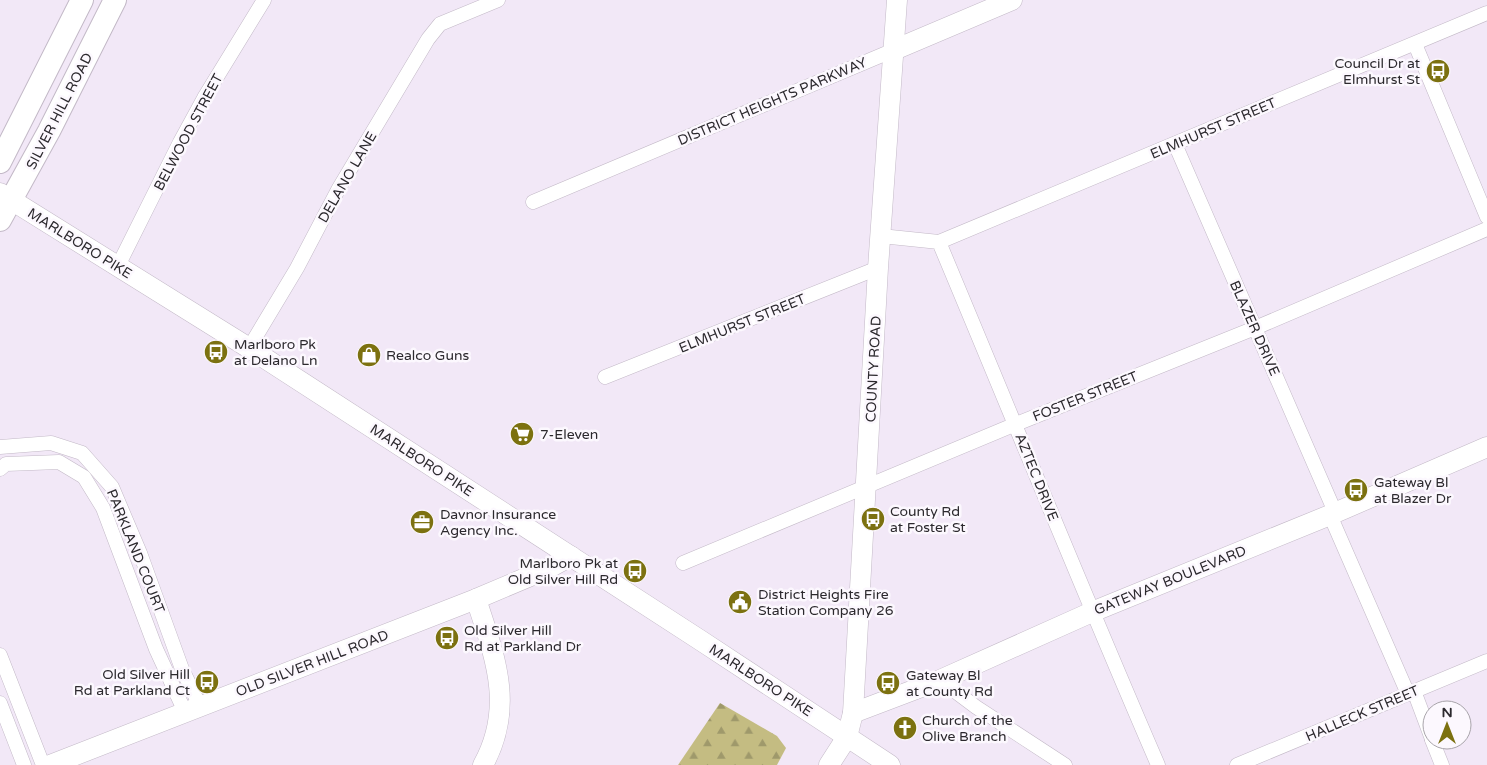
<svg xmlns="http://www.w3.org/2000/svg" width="1487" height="765" font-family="'Varela Round',sans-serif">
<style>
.forest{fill:url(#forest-firs)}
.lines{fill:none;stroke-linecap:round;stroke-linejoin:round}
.street-casing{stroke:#c3b9c7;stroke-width:15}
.secondary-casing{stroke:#c3b9c7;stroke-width:21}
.primary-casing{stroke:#c3b9c7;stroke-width:24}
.street{stroke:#fff;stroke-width:14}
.secondary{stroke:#fff;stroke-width:20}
.primary{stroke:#fff;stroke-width:22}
.labels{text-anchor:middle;stroke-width:5;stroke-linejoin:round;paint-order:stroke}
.poi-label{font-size:14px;fill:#2c292e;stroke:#fcf8fe;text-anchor:start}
.street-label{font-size:14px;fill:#2c292e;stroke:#fcf8fe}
</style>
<defs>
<pattern id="forest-firs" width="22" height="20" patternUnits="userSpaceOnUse" patternTransform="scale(1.25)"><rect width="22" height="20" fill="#c4bc82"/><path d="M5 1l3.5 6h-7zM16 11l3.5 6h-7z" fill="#9f996b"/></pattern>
</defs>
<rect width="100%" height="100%" fill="#f2e8f7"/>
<!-- forest -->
<path class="forest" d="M 720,703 L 777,736 L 786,748 L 777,765 L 678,765 Z"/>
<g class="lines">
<!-- street casing -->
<g class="street-casing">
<g id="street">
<path d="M 1415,44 L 1487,217"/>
<path d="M 1175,144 L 1335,512"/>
<path d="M 533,202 L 894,50"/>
<path d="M 881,236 L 939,242 C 1012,416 1083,592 1158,765"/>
<path d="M 939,242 L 1487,13"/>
<path d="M 118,266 L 180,142 L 204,98 L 264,0"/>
<path d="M 249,348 L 297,268 L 339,188 L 428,39 L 440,24 L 498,0"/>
<path d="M 605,377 L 878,268"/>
<path d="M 0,447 L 51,443 L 82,453 L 112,487 L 140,553 L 182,669 L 200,706"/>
<path d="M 0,469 L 6,464 L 59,462 L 84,477 L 103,508 L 156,649 L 185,712"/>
<path d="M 1330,515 L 1408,694"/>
<path d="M 683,563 L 1016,424 L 1255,328 L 1487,229"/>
<path d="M 0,655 L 43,765"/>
<path d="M 940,680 L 976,707 L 1065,765"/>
<path d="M 1414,691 L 1432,739"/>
<path d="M 0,703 L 24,765"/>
<path d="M 1432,740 L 1442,765"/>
<path d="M 1237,765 L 1487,661"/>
</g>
</g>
<!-- secondary casing -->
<g class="secondary-casing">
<g id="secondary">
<path d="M 894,50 L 1012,0"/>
<path d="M 0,193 L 249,348 L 700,640 L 890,765"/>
<path d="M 476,599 C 495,657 515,707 483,765"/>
<path d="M 853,713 L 940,680 L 1092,612 L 1330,515 L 1487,447"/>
<path d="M 50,765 L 476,599 L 547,569 L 571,556"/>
<path d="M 829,765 L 847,737 L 853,713 L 878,268 L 897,0"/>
</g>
</g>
<!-- primary casing -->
<g class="primary-casing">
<g id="primary">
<path d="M 0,162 L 82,0"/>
<path d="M 0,220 L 49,131 L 115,0"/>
</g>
</g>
<!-- street -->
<use href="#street" class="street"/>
<!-- secondary -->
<use href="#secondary" class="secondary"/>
<!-- primary -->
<use href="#primary" class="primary"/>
</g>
<!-- icons -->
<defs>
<g id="bus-disc" transform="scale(1.25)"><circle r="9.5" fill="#7c7110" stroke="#fcf8fe"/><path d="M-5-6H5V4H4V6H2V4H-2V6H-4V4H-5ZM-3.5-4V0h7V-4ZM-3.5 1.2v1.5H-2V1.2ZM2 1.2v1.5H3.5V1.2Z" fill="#fff"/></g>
<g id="shop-disc" transform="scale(1.25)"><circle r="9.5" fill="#7c7110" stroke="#fcf8fe"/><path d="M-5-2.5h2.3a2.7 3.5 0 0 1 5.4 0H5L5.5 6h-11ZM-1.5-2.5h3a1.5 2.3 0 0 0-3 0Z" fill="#fff"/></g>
<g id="supermarket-disc" transform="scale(1.25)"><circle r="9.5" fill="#7c7110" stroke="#fcf8fe"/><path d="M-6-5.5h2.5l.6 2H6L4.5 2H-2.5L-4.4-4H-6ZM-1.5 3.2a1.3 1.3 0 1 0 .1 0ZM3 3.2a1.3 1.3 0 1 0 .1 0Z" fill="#fff"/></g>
<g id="office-disc" transform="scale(1.25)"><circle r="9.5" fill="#7c7110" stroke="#fcf8fe"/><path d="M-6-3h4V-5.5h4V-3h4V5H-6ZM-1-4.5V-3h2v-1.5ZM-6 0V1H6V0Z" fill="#fff"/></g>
<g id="civic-disc" transform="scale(1.25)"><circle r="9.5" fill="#7c7110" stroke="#fcf8fe"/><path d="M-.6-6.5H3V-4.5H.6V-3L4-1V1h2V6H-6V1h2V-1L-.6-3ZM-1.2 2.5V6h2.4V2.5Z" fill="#fff"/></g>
<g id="church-disc" transform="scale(1.25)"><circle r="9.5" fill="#7c7110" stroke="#fcf8fe"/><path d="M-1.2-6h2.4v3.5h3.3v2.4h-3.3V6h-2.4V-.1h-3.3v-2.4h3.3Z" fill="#fff"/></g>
</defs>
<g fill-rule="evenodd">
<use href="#bus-disc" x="1438" y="71"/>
<use href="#bus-disc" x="216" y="352"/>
<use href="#shop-disc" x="369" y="355"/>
<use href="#supermarket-disc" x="522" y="434"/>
<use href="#bus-disc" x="1356" y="490"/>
<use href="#bus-disc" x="873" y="519"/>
<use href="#office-disc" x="422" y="522"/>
<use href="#bus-disc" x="635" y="571"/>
<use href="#civic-disc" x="740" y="602"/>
<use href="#bus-disc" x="447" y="638"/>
<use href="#bus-disc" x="207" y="682"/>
<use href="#bus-disc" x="888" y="683"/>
<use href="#church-disc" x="905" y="728"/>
</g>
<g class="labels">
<!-- poi labels -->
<g class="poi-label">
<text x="1420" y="68" text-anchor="end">Council Dr at<tspan x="1420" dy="16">Elmhurst St</tspan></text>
<text x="234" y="349">Marlboro Pk<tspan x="234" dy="16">at Delano Ln</tspan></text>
<text x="386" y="360">Realco Guns</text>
<text x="540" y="439">7-Eleven</text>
<text x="1374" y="487">Gateway Bl<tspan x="1374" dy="16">at Blazer Dr</tspan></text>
<text x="890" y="516">County Rd<tspan x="890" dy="16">at Foster St</tspan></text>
<text x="440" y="519">Davnor Insurance<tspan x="440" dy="16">Agency Inc.</tspan></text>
<text x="618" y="568" text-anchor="end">Marlboro Pk at<tspan x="618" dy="16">Old Silver Hill Rd</tspan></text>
<text x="758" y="599">District Heights Fire<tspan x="758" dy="16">Station Company 26</tspan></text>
<text x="464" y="635">Old Silver Hill<tspan x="464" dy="16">Rd at Parkland Dr</tspan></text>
<text x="190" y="679" text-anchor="end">Old Silver Hill<tspan x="190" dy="16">Rd at Parkland Ct</tspan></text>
<text x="906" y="680">Gateway Bl<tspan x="906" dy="16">at County Rd</tspan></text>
<text x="922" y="725">Church of the<tspan x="922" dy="16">Olive Branch</tspan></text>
</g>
<!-- street labels -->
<g class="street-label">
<text transform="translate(772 101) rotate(-23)" y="5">DISTRICT HEIGHTS PARKWAY</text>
<text transform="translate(59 111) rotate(-63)" y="5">SILVER HILL ROAD</text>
<text transform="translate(1213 128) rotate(-23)" y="5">ELMHURST STREET</text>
<text transform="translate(188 132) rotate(-62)" y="5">BELWOOD STREET</text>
<text transform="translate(347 177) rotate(-60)" y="5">DELANO LANE</text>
<text transform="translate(80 243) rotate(32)" y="5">MARLBORO PIKE</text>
<text transform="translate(742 323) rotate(-22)" y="5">ELMHURST STREET</text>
<text transform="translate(1255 328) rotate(66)" y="5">BLAZER DRIVE</text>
<text transform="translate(873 369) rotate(-87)" y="5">COUNTY ROAD</text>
<text transform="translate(1085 396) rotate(-22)" y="5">FOSTER STREET</text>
<text transform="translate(422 460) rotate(33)" y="5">MARLBORO PIKE</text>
<text transform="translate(1037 477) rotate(68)" y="5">AZTEC DRIVE</text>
<text transform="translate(136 551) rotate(68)" y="5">PARKLAND COURT</text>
<text transform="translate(1170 580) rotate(-22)" y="5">GATEWAY BOULEVARD</text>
<text transform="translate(312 663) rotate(-21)" y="5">OLD SILVER HILL ROAD</text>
<text transform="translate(761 680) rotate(33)" y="5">MARLBORO PIKE</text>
<text transform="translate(1362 713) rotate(-23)" y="5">HALLECK STREET</text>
</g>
</g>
<!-- north arrow -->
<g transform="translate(1447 725)"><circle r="24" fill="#fcf8fe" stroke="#a9a5ab"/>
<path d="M0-4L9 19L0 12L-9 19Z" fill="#7c7110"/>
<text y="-8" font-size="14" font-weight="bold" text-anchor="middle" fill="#2c292e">N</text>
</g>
</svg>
